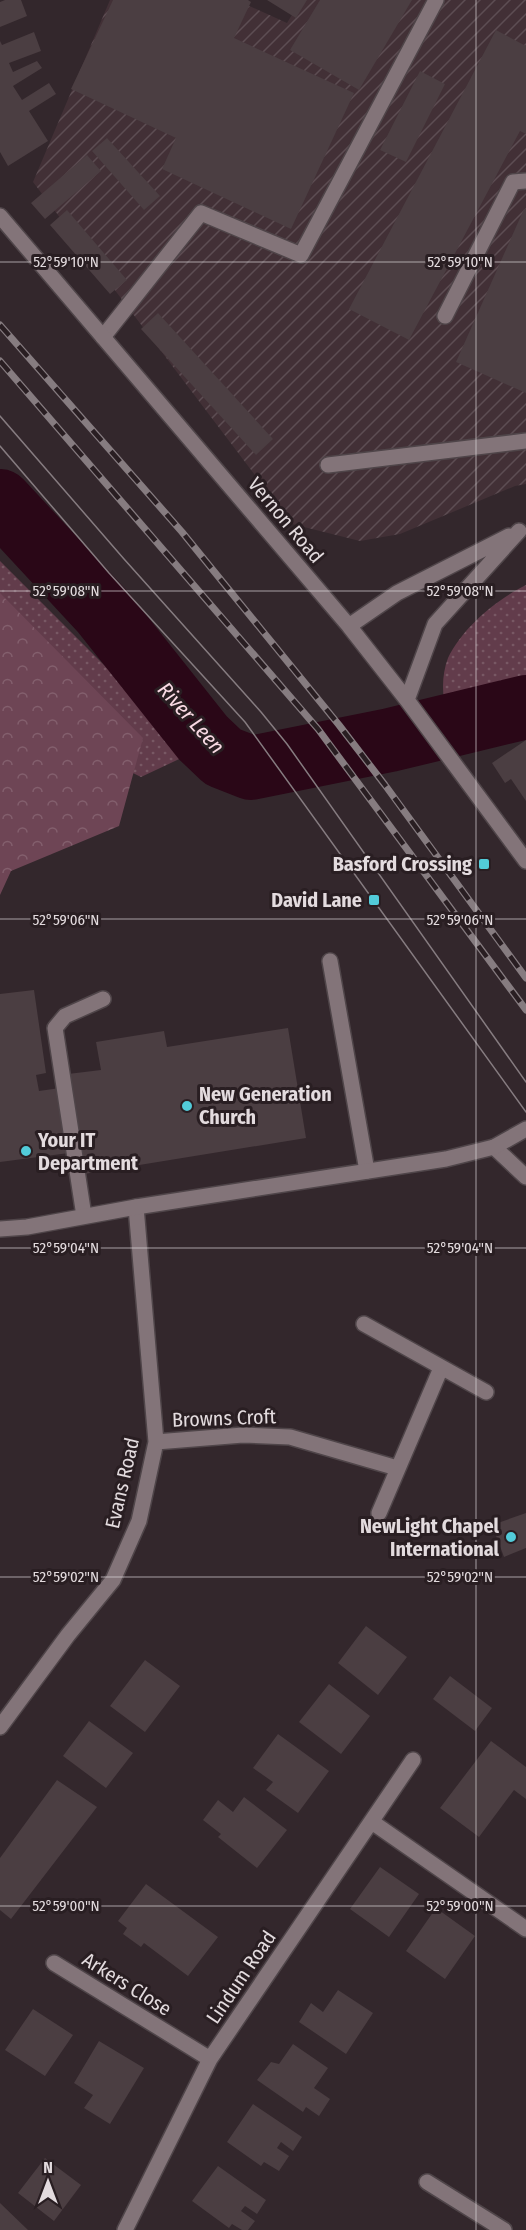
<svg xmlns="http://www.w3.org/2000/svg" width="526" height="2230" font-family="'Fira Sans Condensed',sans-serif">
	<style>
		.industrial { fill: url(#industrial-furrows) }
		.green { fill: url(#green-dots) }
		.forest { fill: url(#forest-crowns) }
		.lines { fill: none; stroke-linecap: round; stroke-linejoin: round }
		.river { stroke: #2a0717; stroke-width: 64 }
		.building { fill: #4b3e42 }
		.lane-casing { stroke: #4f4549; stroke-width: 18 }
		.street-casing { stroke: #4f4549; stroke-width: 18 }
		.secondary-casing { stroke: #4f4549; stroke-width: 18 }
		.lane { stroke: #837479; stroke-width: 15 }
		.street { stroke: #837479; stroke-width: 15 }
		.secondary { stroke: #837479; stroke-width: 15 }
		.tram { stroke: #867c80; stroke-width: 1.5 }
		.rail-casing { stroke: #867c80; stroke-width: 7 }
		.rail { stroke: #291e22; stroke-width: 4.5; stroke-dasharray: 14; stroke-linecap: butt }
		.ticks { fill: none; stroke: #e3dbde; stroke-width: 1.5; stroke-opacity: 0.45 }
		.poi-dot { fill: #52cbd9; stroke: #291e22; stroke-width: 2 }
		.labels { text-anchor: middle; stroke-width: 6; stroke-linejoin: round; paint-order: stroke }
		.street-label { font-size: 20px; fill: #e3dbde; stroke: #291e22 }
		.poi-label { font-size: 20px; font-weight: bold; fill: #e3dbde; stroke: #291e22; text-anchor: end }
		.water-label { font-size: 21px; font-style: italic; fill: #f9dae4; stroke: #291e22 }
		.ticks-label { font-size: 15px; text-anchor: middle; fill: #e3dbde; stroke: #291e22; stroke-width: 6; stroke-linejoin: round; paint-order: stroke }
	</style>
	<defs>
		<pattern id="industrial-furrows" width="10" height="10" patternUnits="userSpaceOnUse" patternTransform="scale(1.5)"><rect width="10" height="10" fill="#423036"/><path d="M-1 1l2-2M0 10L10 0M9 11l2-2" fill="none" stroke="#5d4d53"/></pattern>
		<pattern id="green-dots" width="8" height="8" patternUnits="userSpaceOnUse" patternTransform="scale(1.5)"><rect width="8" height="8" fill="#623c4b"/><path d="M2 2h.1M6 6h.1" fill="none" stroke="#785864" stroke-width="1.8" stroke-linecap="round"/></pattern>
		<pattern id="forest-crowns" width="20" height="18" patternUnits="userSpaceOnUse" patternTransform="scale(1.5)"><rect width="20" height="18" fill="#6e4555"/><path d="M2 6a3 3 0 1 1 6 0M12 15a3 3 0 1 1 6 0" fill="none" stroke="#835f6d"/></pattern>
	</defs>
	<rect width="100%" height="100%" fill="#33272c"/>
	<path class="industrial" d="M110 0H236L287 23 301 0H526V484L515 486 400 534 360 541 292 524 33 182Z"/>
	<path class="green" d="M0 561 192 753 141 777 0 707Z
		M526 585V682L444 700C442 686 443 671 448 658 462 628 497 599 526 585Z"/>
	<path class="forest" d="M0 593 143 738 119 826 11 871 0 895Z"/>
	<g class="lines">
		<path class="river" d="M0 501 103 612 203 738 223 757 251 768 390 740 526 707"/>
	</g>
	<path class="building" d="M5 0H21L27 16 0 27V2Z
		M113 0H248L251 2 234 38 354 93 291 229 162 169 176 138 71 89Z
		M267 0H307L296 18Z
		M320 0H412L359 90 290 50Z
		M496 30 526 46V134L520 131 409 340 349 309Z
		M34 32 41 51 9 63 13 72 37 61 42 68 13 86 22 100 49 83 56 94 29 111 48 141 8 166 0 152V41L2 45Z
		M420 71 445 84 406 162 380 150Z
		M107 138 160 196 144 210 92 151Z
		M87 155 101 171 45 219 31 203Z
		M524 209H526V393L456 362Z
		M67 210 127 280 110 294 50 225Z
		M158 313 273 439 256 455 141 329Z
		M526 740V801L511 779 505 783 492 763Z
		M34 990 46 1073 36 1075 39 1091 60 1088 69 1153 0 1162V994Z
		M288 1028 306 1138 84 1174 68 1074 101 1070 96 1042 164 1031 167 1047Z
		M526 1513V1548L504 1557 492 1525Z
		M366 1626 407 1657 378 1695 338 1663Z
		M145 1660 180 1686 145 1732 110 1706Z
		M450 1676 492 1708 475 1731 433 1699Z
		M329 1684 370 1716 341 1754 299 1722Z
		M89 1721 133 1753 106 1788 63 1756Z
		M278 1734 329 1771 298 1813 266 1790 273 1782 253 1768Z
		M491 1741 526 1767V1799L514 1790 479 1837 440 1808Z
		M57 1780 97 1807 11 1919 0 1910V1858Z
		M244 1797 287 1830 257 1868 218 1837 221 1834 203 1820 218 1800 233 1812Z
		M380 1867 419 1894 389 1937 350 1909Z
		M146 1884 218 1937 188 1976 144 1943 141 1947 123 1934 127 1928 118 1921Z
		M436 1908 475 1936 445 1979 406 1951Z
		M338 1990 373 2013 346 2054 299 2022 311 2003 323 2012Z
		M33 2009 73 2035 45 2076 5 2050Z
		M99 2041 144 2068 110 2124 84 2108 93 2095 74 2083Z
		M293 2044 328 2068 314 2088 330 2099 319 2116 306 2107 303 2112 257 2080 271 2062 279 2064Z
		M253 2104 302 2137 293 2151 281 2142 277 2148 289 2156 279 2171 264 2162 261 2166 227 2142Z
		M45 2158 81 2185 54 2221 18 2193Z
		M218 2166 266 2200 257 2214 245 2206 241 2211 255 2221 248 2230H242L232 2224 229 2228 192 2201Z
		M0 2203 28 2230H0Z"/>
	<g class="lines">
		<defs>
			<path id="lane" d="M445 316 513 182 526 181
				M103 337 201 213 301 255 436 0
				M328 465 526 441
				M330 961 367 1171
				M84 1216 55 1028 65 1016 103 999"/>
			<path id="street" d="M494 1147 526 1177
				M364 1324 486 1392
				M156 1442 243 1435 290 1437 397 1468
				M379 1513 441 1368
				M0 1727 68 1635 113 1580 139 1521 156 1442 136 1207
				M372 1822 526 1929
				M54 1963 210 2059
				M427 2182 504 2230
				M125 2230 210 2059 413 1760"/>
			<path id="secondary" d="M0 216 349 626 407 700 526 861
				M349 626 397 593 509 536
				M407 700 435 624 519 531
				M0 1229 27 1227 136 1207 446 1159 494 1147 526 1129"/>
		</defs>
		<use href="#lane" class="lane-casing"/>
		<use href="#street" class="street-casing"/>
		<use href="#secondary" class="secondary-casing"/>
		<use href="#lane" class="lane"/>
		<use href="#street" class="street"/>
		<use href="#secondary" class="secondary"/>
		<path class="tram" d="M0 416 124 559 261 712 287 744 526 1082
			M0 446 109 573 245 722 526 1112"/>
		<defs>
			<path id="rail" d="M0 325 182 532 339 725 385 785 526 978
				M0 361 318 729 526 1010"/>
		</defs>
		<use href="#rail" class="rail-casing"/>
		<use href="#rail" class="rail"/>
	</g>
	<path class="ticks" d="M476 0V2230M0 262H526M0 591H526M0 919H526M0 1248H526M0 1577H526M0 1906H526"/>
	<g class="poi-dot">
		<rect x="478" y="858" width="12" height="12" rx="3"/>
		<rect x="368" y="894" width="12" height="12" rx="3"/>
		<circle cx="187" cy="1106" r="6"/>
		<circle cx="26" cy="1151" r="6"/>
		<circle cx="511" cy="1537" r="6"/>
	</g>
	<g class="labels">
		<g class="street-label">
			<text transform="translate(286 520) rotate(50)" y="7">Vernon Road</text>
			<text transform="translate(224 1418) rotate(-2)" y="7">Browns Croft</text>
			<text transform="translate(122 1483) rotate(-77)" y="7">Evans Road</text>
			<text transform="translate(241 1977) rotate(-56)" y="7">Lindum Road</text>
			<text transform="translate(127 1984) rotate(32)" y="7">Arkers Close</text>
		</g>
		<g class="poi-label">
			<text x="472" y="871">Basford Crossing</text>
			<text x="362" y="907">David Lane</text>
			<text x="199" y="1101" text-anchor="start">New Generation<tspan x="199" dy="23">Church</tspan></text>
			<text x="38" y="1147" text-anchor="start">Your IT<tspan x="38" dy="23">Department</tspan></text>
			<text x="499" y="1533">NewLight Chapel<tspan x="499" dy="23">International</tspan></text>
		</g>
		<g class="water-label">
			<text transform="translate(191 718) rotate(48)" y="7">River Leen</text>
		</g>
	</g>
	<g class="ticks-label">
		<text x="66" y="267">52°59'10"N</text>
		<text x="460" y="267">52°59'10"N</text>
		<text x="66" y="596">52°59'08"N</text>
		<text x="460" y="596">52°59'08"N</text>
		<text x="66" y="925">52°59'06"N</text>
		<text x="460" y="925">52°59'06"N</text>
		<text x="66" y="1253">52°59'04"N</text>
		<text x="460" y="1253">52°59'04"N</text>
		<text x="66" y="1582">52°59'02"N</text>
		<text x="460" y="1582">52°59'02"N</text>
		<text x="66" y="1911">52°59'00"N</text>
		<text x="460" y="1911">52°59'00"N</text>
	</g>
	<g transform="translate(48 2182)" stroke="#291e22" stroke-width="4.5" paint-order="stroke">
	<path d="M0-4.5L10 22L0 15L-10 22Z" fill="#e3dbde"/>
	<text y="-9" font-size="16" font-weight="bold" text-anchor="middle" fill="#e3dbde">N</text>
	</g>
</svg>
